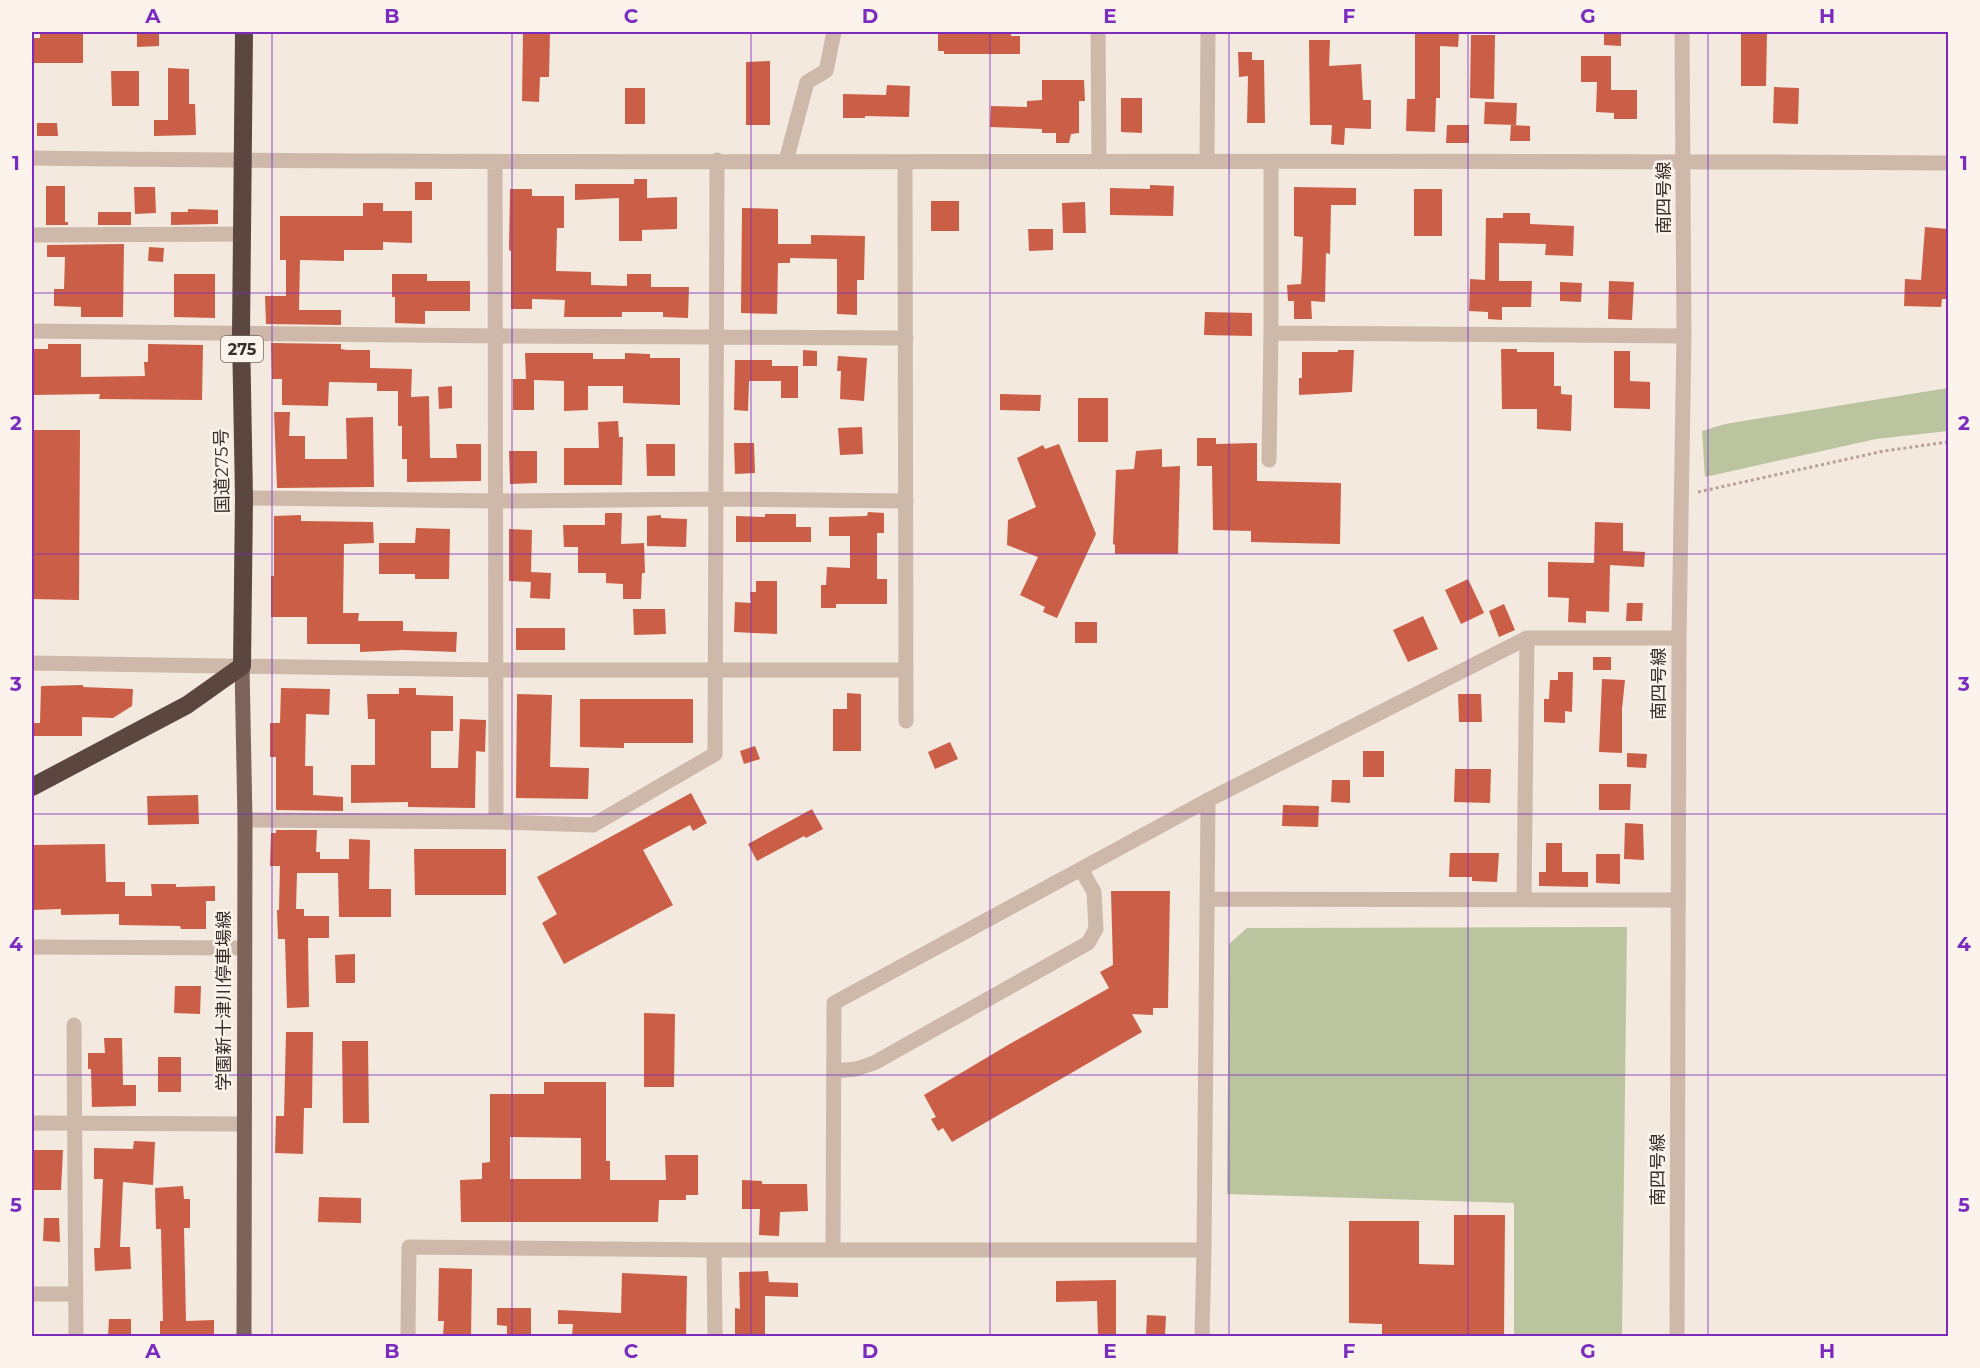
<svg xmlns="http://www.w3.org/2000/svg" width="1980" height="1368" font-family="Montserrat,'Noto Sans JP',sans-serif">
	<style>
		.green { fill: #bac49e }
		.building { fill: #cb5e46; fill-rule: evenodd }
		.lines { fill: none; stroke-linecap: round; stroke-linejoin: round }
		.path { stroke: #b9a294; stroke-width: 3; stroke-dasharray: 3 3; stroke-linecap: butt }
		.minor { stroke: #cdb8aa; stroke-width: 15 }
		.major { stroke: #7d645a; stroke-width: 15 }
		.highway { stroke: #5b4740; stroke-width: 18 }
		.grid { fill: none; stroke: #7b2cbf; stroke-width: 1.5; stroke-opacity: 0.55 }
		.labels { text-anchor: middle; stroke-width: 5; stroke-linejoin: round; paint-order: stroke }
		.shield { fill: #fbf3ec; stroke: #746964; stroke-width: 1.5 }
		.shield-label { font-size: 16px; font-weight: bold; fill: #3a2e2a }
		.street-label { font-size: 18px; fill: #3a2e2a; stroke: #fbf3ec }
		.neatline { fill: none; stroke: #7b2cbf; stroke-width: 2 }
		.grid-label { font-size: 20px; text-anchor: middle; font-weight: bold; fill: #7b2cbf }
	</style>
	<rect width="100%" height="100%" fill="#f4e9df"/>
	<path class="green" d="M1948 388V431L1876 439 1705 477 1702 431 1725 424Z
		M1627 927 1622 1336H1514V1203L1227 1194 1229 944 1247 928Z"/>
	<path class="building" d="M40 32H83V63H33V38H40Z
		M137 32H159V46L137 47Z
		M523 32H550L549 77H540L539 102 522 101Z
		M1415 32H1459L1458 47 1440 46V98H1436L1435 132 1406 131 1407 99H1415Z
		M1604 32H1621V46L1604 45Z
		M1741 32H1767L1766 86H1741Z
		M938 33H1011V36H1020V54H944V51H938Z
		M1471 35H1495L1494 99 1470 98Z
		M1309 40H1330L1329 66 1361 64 1363 100H1371V129L1345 128 1344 145 1331 144 1332 125H1310Z
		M1238 52H1252V60H1264L1265 123H1247L1248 76 1239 77Z
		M1581 56H1611V90H1637V119H1614V113L1596 112 1597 82H1581Z
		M770 61V125H746V62Z
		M168 68 189 69V104H195L196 135 154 136V120H168Z
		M111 71H139V106H112Z
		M1042 80H1084L1085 101H1079V133L1071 134 1069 143H1056V133H1042V129L990 127 991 106 1027 107V101L1042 100Z
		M887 85 910 86 909 117 865 116V118H843V94L886 95Z
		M1774 87 1799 88 1798 124 1773 123Z
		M625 88H645V124H625Z
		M1121 98H1142V133L1121 132Z
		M1485 102 1517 103 1516 125 1484 124Z
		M37 123H57L58 136H37Z
		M1447 125H1469V143H1446Z
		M1511 125 1530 126V141H1510Z
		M634 179H647V198L677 197V229L642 230V241H619V198L575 200V184H634Z
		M415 182H432V200H415Z
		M1150 185 1174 186 1173 216 1110 215V188L1150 189Z
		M46 186H65V222H68V225H46Z
		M134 187H155L156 213 135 214Z
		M1294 187 1356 188V205H1331L1330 254 1326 253 1325 302 1311 301 1312 319H1294V301H1288L1287 285 1301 284 1302 269 1303 237 1294 236Z
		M510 189H532V196H564V228H557L556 271 591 272V285L627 286V274H651V287H689L688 318 663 317V312H622V317H564L565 300 532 299V309H511V251L509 250Z
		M1414 189H1442V236H1414Z
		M931 201H959V231H931Z
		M1085 202 1086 233H1063L1062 203Z
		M363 203H383V211H412V243L383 242V250H344V261L300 260 299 310H341V325L266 324 265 296H286V260H280V216H363Z
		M742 208 778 209V244H811V235L865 236 864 280H857V315L837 314V259L790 258V263H778L777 314 741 313Z
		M188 209 218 210V224L171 225V212H188Z
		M98 212H131V225H98Z
		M1503 213H1530V224L1574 226 1573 256 1545 255 1546 244 1499 243V281H1532L1531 307H1502V320L1488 319V312L1469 311 1470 279 1485 280 1486 218H1503Z
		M1925 227 1948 229 1946 277H1948V299H1942L1941 307 1904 306 1905 279 1921 280Z
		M1028 229H1053V250L1029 251Z
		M124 244 123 317H81V307L54 306V289H64L65 257H47V245Z
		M149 247 164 248 163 262 148 261Z
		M174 274H215V318L174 317Z
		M392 274H427V281H470V311H425V324L395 323V297H392Z
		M1609 281 1634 282 1632 320 1608 319Z
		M1560 282 1582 283 1581 302 1560 301Z
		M1205 312 1252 313V336L1204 335Z
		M271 343 341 344V349L347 350H370V368L412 369 411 397 429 396 430 458H457L456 444H481V481L407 482V459H402V426H398V391H377V383L329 382 328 406 282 405V379H272Z
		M48 344H81V377L145 376 144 362H148V344L203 345 202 400 99 399 100 394 32 395V349H48Z
		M1501 349H1517V352H1554V386H1561V394L1572 395 1571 431 1537 429V409H1502Z
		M803 350 817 351V366H803Z
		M1338 350H1354L1352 392 1299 395V378H1302V352H1338Z
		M1614 351H1630V381L1650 382V409L1614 408Z
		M525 353H593V359H625V353L650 354V358H680V405L623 403V386H588V410L564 411V381L534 380V410H513V379H526Z
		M838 356 867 358 864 401 840 399 841 371H837Z
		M735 360H772V366H798V398H781V381H749L748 411 734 410Z
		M452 386V408L439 409 438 387Z
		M1000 394 1041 395 1040 411 1000 410Z
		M1078 398H1108V442H1078Z
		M274 412H290L289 436H305V459H347L346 418 373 417 374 487 277 488Z
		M618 421 619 437H623L622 485H564V448H599L598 422Z
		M862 427 863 454 840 455 838 428Z
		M32 430H80L79 600 32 599Z
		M1197 438H1216V444L1257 443V481L1341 483 1340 544 1251 542V531L1213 530 1212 466H1197Z
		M734 443H754L755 473 735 474Z
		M646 444H675V476H647Z
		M1059 444 1096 534 1057 618 1043 612 1045 607 1020 595 1038 557 1007 545 1008 520 1036 507 1017 458 1043 445 1045 449Z
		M1162 449V467L1180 466 1178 554H1115V545L1113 544 1116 470 1134 469 1136 451Z
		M509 451H537V483L510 484Z
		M868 512 884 513V533H877V579H887V604H836V608H821V585H826L827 567 850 568V536H829V517L867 516Z
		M605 513H622L621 544 644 543 645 573H642L641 599H623V584L606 583V573H578V547H564L563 525H605Z
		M765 514H796V527H811V542H736V516L765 517Z
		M301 515V521L373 522 374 543 344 544 343 613H359L358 621H403V631L457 632 456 652 403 650 360 652V644H307V617H271V576H274V516Z
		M661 515V518L687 519 686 547 647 546V516Z
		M1595 522 1623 523V551L1645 552 1644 567 1610 565 1609 612 1586 611V623L1568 622 1569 598 1548 597V562L1594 563Z
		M416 528 450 529 449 579H415V574H379V543H415Z
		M509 529 532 530 531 572 551 573 550 599 530 598 531 582 509 581Z
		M1468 579 1484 613 1461 624 1445 590Z
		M756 581H777V634L734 632 735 602 751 603 750 592H756Z
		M1627 603H1643L1642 621H1626Z
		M1504 604 1515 630 1499 637 1489 611Z
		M633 609H665L666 634 634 635Z
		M1423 616 1438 649 1408 662 1393 630Z
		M1075 622H1097V643H1075Z
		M516 628H565V650H516Z
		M1593 657H1611V670H1593Z
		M1558 672H1573L1572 712 1565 711V723L1544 722V699H1549L1550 680H1558Z
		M1602 679 1625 680 1622 709V753L1599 752Z
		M83 685V687L133 689 132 706 113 718 82 717V736H32V723H40L41 686Z
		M281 688 330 689 329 715 306 714 305 766H313V795L343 797V811L276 810V757H270V723H280Z
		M399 688H416V695L453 696V731H431V768H458L460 719 486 720 485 752 476 751 475 808 408 807V802L351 803V765H375V719H368L367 694H399Z
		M847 693 861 694V751H833V709H847Z
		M517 694 552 695 550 767 589 768 588 799 516 798Z
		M1458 694H1481L1482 722H1459Z
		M580 699H693V743H624V748L580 747Z
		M950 742 958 759 935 769 928 752Z
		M755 746 760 759 744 764 740 751Z
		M1363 751H1384V777H1363Z
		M1627 753 1647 754 1646 768 1627 767Z
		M1455 769H1491L1490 803 1454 802Z
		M1332 780H1350V803L1331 802Z
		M1599 784H1631L1630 810H1599Z
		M691 793 707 823 693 831 690 825 643 850 673 905 564 964 542 923 557 914 537 877Z
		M198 795 199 824 148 825 147 796Z
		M1283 805 1319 806 1318 827 1282 826Z
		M812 809 823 829 806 838 804 836 757 861 748 844Z
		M1625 823 1643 824 1644 860 1624 859Z
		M276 830H317L316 852H320V859H349V839L370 840 369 889H391V917H339L338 873H297L296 909H304V916H329V938H308L309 1007 287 1008 285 939H278L277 910H279L280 866H270L271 833H276Z
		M1546 843H1562V872H1588V887L1539 886V872H1546Z
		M105 844 106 882H125V896H152L151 884H176V887L215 886V901H206V929H181L180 926 119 925V914L61 915V909L32 910V845Z
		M414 849H506V895H415Z
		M1450 853H1499L1497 882 1472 881V877H1449Z
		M1596 854H1620V884L1596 883Z
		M1111 891H1170L1168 1008H1153V1015L1132 1014 1142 1032 952 1142 943 1128 938 1131 931 1119 936 1117 924 1095 1008 1045 1109 988 1100 972 1113 965Z
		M355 954V983H336L335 955Z
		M175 986H201L200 1014 174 1013Z
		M644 1013 675 1014 674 1087H644Z
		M286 1032H313L312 1108H304L303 1154 275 1153 276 1116H284Z
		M104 1038H122L123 1085H136V1106L92 1107 91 1069H88V1053H105Z
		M342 1041H368L369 1123H343Z
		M158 1057H181V1092H158Z
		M544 1082H606V1161H610V1180H666L665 1155H698V1195H686V1200H659L658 1222H461L460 1180 482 1179V1163L490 1162V1094H544ZM510 1137 581 1138V1179H510Z
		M134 1141 155 1142 153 1185 123 1182 120 1247H130L131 1269 95 1271 94 1248H100L103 1179H94V1148L133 1149Z
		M32 1150H63L61 1190H32Z
		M742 1180 762 1181V1184H807L808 1211 780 1212 779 1236 759 1235 760 1209H742Z
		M183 1186 184 1199H190V1228H184L186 1321 214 1320V1336H160V1321H163L161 1229H156L155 1188Z
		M319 1197 361 1198V1223L318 1222Z
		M1454 1215H1505L1504 1336H1382V1324L1349 1323V1221H1419V1264L1454 1265Z
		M44 1218H59L60 1242 43 1241Z
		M439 1268 472 1269 471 1336H443L444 1321H438Z
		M768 1271 769 1282 798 1283V1297L765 1296V1336H735V1308L740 1309 739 1272Z
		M622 1273 687 1276 686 1336H572L573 1324H558V1310L621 1313Z
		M1116 1280V1336H1098L1097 1301 1056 1302V1281Z
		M497 1308H531V1336H507V1326L497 1325Z
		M1147 1315 1166 1316 1165 1336H1146Z
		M109 1319H131V1336H108Z"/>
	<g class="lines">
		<path class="path" d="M1698 492 1884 451 1948 442"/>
		<path class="minor" d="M1098 32 1099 162
			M32 158C670 166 1309 158 1948 163
			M786 161 807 82 826 71 834 32
			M1207 161 1208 32
			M495 162 496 822
			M905 163 906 721
			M32 235 243 234
			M32 331 497 336 906 338
			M1271 333 1684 336
			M1269 460 1271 333V162
			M244 498 496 501 716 499 906 501
			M32 663 496 670H904
			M245 820 496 822 593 825 715 754 717 160
			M1208 899 1678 900
			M1524 899 1527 638
			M32 947 243 948
			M74 1025 76 1336
			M834 1071 856 1069 874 1063 1088 943 1096 929 1094 892 1081 869
			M32 1123 243 1124
			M714 1250 715 1336
			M833 1250 834 1003 1208 800 1527 638H1679
			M32 1294H76
			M408 1336 409 1247 714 1250H1204
			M1202 1336 1204 1250 1208 800
			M1677 1336 1679 638 1684 336 1682 32"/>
		<path class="major" d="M242 666 245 820 244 1336"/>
		<path class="highway" d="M32 787 187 705 242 666 244 498 241 334 244 32"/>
	</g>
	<path class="grid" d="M272 32V1336M512 32V1336M751 32V1336M990 32V1336M1229 32V1336M1468 32V1336M1708 32V1336M32 293H1948M32 554H1948M32 814H1948M32 1075H1948"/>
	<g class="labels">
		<rect class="shield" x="221" y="336" width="42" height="26" rx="4.5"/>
		<g class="shield-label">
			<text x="242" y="355">275</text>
		</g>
		<g class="street-label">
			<text transform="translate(1664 198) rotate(-90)" y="6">南四号線</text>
			<text transform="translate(222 471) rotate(-91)" y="6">国道275号</text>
			<text transform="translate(1659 684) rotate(-90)" y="6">南四号線</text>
			<text transform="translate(224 1001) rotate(-90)" y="6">学園新十津川停車場線</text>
			<text transform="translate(1658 1170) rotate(-90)" y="6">南四号線</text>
		</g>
	</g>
	<rect width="1980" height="1368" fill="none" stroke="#fbf3ec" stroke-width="66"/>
	<rect x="33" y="33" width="1914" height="1302" class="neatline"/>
	<g class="grid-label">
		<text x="153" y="23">A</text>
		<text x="392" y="23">B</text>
		<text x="631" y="23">C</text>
		<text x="870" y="23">D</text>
		<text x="1110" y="23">E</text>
		<text x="1349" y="23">F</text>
		<text x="1588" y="23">G</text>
		<text x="1827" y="23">H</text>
		<text x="16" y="170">1</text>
		<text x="1964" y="170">1</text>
		<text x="16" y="430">2</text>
		<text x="1964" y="430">2</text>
		<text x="16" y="691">3</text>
		<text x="1964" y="691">3</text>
		<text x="16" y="951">4</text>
		<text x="1964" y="951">4</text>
		<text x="16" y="1212">5</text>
		<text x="1964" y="1212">5</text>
		<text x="153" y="1358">A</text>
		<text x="392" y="1358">B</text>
		<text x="631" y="1358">C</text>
		<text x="870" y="1358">D</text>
		<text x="1110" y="1358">E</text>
		<text x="1349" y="1358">F</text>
		<text x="1588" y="1358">G</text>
		<text x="1827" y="1358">H</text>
	</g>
</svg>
